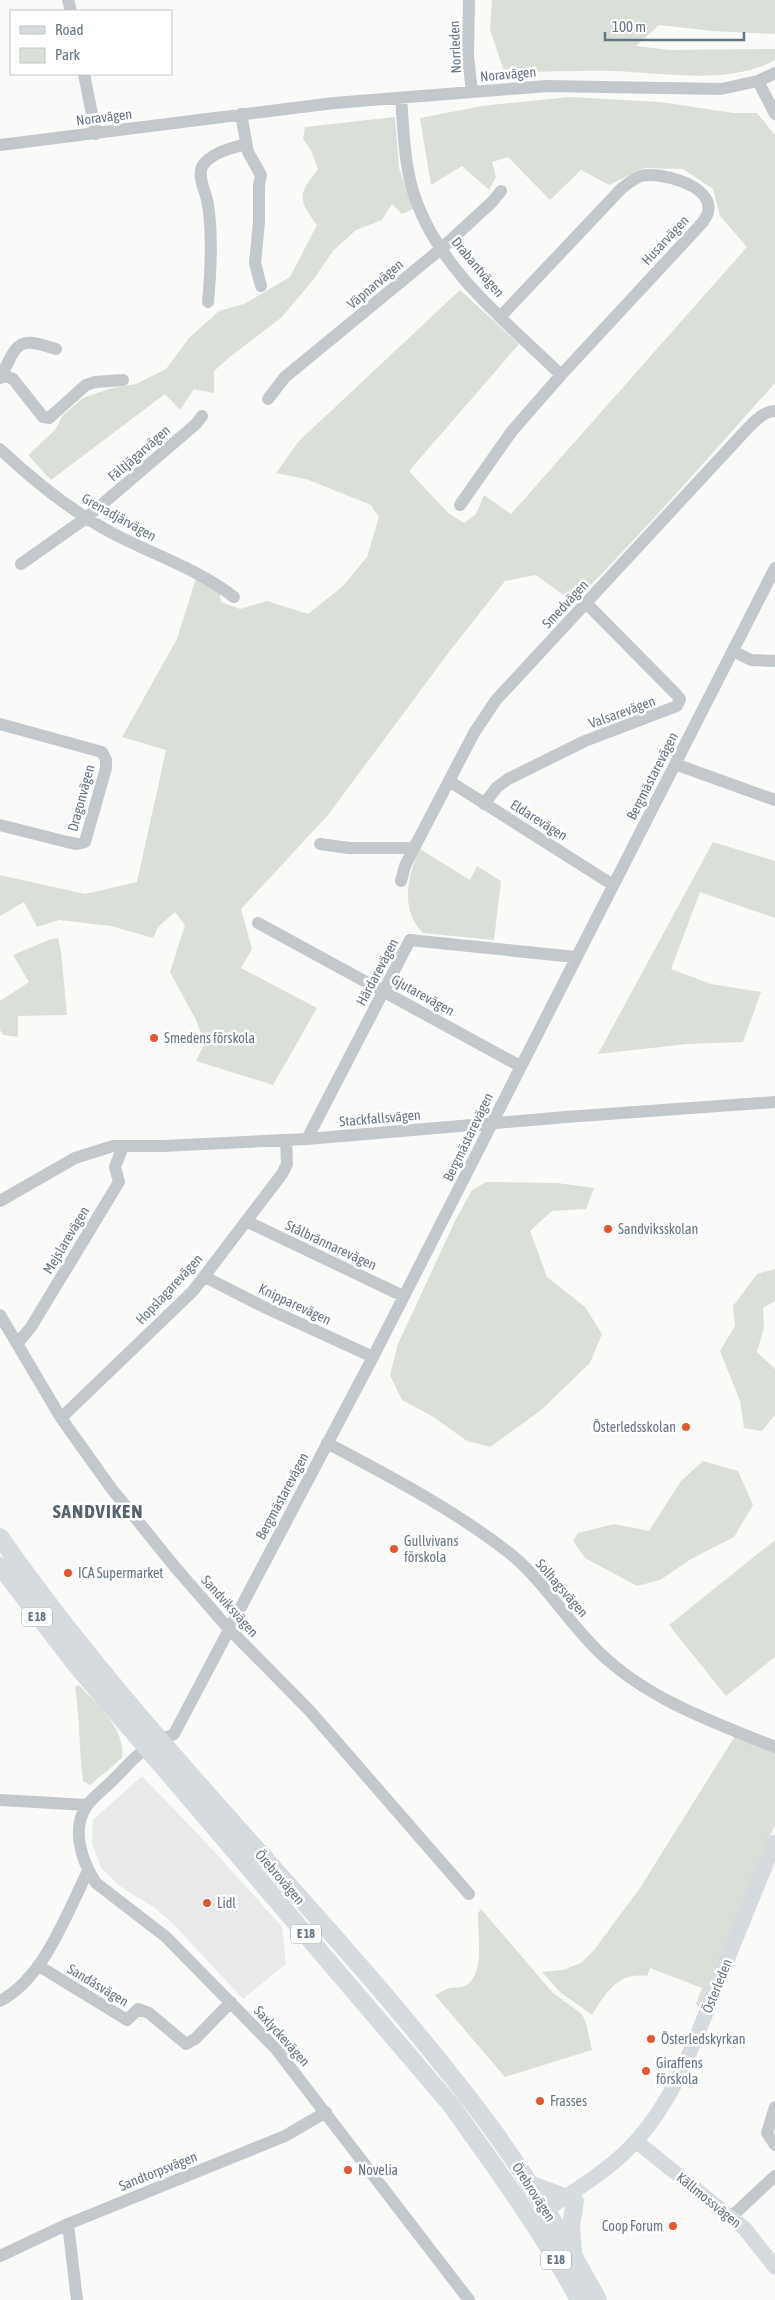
<svg xmlns="http://www.w3.org/2000/svg" width="775" height="2300" font-family="'Asap Condensed',sans-serif">
	<style>
		.built { fill: #e8e9e9 }
		.green { fill: #dadfd7 }
		.lines { fill: none; stroke-linecap: round; stroke-linejoin: round }
		.minor { stroke: #c3c8cc; stroke-width: 12 }
		.major { stroke: #d6dbdf; stroke-width: 15 }
		.highway { stroke: #d6dbdf; stroke-width: 18 }
		.poi-dot { fill: #e4572e; stroke: #fff; stroke-width: 2 }
		.labels { text-anchor: middle; stroke-width: 5; stroke-linejoin: round; paint-order: stroke }
		.shield { fill: #fff; stroke: #939fa8; stroke-width: 1 }
		.shield-label { font-size: 12px; font-weight: bold; fill: #657683 }
		.street-label { font-size: 14px; fill: #657683; stroke: #fff }
		.poi-label { font-size: 14px; fill: #657683; stroke: #fff; text-anchor: start }
		.district-label { font-size: 19px; font-weight: bold; letter-spacing: 1px; fill: #57646e; stroke: #fff }
	</style>
	<rect width="100%" height="100%" fill="#fafaf8"/>
	<path class="built" d="M142 1776 214 1851 282 1927 286 1964 243 1999 176 1927 155 1908 121 1887 101 1868 92 1843 93 1820Z"/>
	<path class="green" d="M492 0H775V34L713 31 659 25 636 46 670 50 775 49V60C728 86 662 72 610 71 575 70 539 73 504 71L490 29Z
		M569 97 660 102 734 113H757L775 135V383L658 514 574 603 536 575 505 581 449 652 328 815 241 909 252 949 241 968 317 1008 273 1085 196 1061 205 1043 196 1020 170 972 185 925 175 912 158 927 153 938 111 926 59 920 37 927 24 902 0 916V875L85 894 137 882 166 750 122 737 177 639 196 578 219 588 221 602 240 609 267 601 308 614 343 586 367 557 379 517 371 505 306 479 276 473 299 441 460 290 519 344 409 471 448 513 464 523 476 514 484 495 511 514 747 247 720 216 713 189 683 169 644 168 609 185 581 170 550 200 508 157 492 162 496 177 489 190 462 166 431 185 420 118 482 106Z
		M395 117 399 168 413 209 402 214 392 204 382 220 356 230 333 251 313 280 282 317 231 356 214 371V393L194 389 180 410 165 394 51 480 28 455 55 430 63 415 83 398 112 388 136 384 166 369 189 338 219 311 244 304 290 277 317 225C297 198 298 195 318 169L311 150 303 139 305 127Z
		M713 842 775 861V918L700 892 671 969 711 984 761 992 743 1042 687 1044 598 1054Z
		M420 849 470 880 477 866 501 881 494 940 423 933C400 910 407 876 420 849Z
		M58 938 61 951 67 1015 18 1016V1037L3 1035 0 1030V1001L29 982 13 955 51 939Z
		M486 1182 557 1183 594 1188 586 1209 552 1211 530 1231 547 1277 585 1307 602 1334 590 1363 540 1411 490 1447 467 1441 432 1416 402 1400 390 1375 398 1344 455 1221 472 1190Z
		M775 1269V1301L763 1308 764 1327 757 1352 775 1369V1415L762 1431 744 1428 740 1401 720 1351 735 1326 733 1306 757 1274Z
		M703 1461 738 1471 753 1505 734 1537 691 1559 660 1580 637 1586 585 1558 573 1541 578 1533 614 1524 649 1531 681 1481Z
		M775 1540V1657L726 1696 669 1625Z
		M79 1685C97 1705 126 1728 122 1758L90 1785 83 1781C79 1750 80 1718 75 1687Z
		M735 1736 775 1752V1824L701 2008 696 2004 702 1988 650 1968 647 1976C617 1972 606 1993 592 2015L560 1992 542 1972 563 1970 581 1963 594 1950 640 1888Z
		M481 1909 553 1993 582 2014 586 2023 592 2050 505 2077 435 1995C440 1993 445 1989 449 1988 454 1987 460 1988 465 1986 486 1975 477 1932 478 1913Z"/>
	<g class="lines">
		<path class="minor" d="M68 0 71 11
			M469 0 468 56 472 92
			M84 74 96 134
			M758 81 775 114
			M401 98C404 133 404 170 417 203 443 273 509 324 561 375
			M241 114 248 152 261 175 259 185V222L255 263 261 286
			M0 145 334 103 547 86 721 89 758 81 775 73
			M208 302C211 270 213 237 208 205 207 194 197 178 202 167 209 153 232 148 246 144
			M0 375C7 368 9 358 15 350 25 336 43 346 56 349
			M0 378 6 376 13 379 43 417 49 418 86 385 95 382 123 380
			M268 399 285 377 442 248 492 202 501 191
			M0 449C34 481 71 511 112 533 152 554 198 569 234 597
			M460 505 512 431 561 375 703 222C704 219 708 215 708 212 714 185 659 171 641 176 633 179 627 184 621 189L501 316
			M21 564 86 518 196 424 202 416
			M733 651 751 660 775 661
			M0 724 102 752 106 760V768L85 842 77 844 67 842 0 825
			M675 764 775 800
			M449 781 613 885
			M484 804 497 787 508 779 585 741 677 706 680 699 675 693 586 603
			M320 844 349 848H414
			M401 881 405 866 414 848 474 733 496 700 748 428C755 421 764 411 775 411
			M258 923 520 1066
			M307 1139 410 940 575 957
			M0 1201 75 1158 113 1146H163L307 1139 566 1117 775 1102
			M246 1221 403 1296
			M205 1277 264 1307 373 1357
			M0 1315 61 1418 111 1488 175 1567 228 1628 309 1710 469 1894
			M17 1344 31 1327 119 1182 115 1167 123 1146
			M61 1418 193 1291 282 1174 287 1164 286 1140
			M327 1443C389 1476 453 1509 508 1552 544 1580 567 1622 600 1653 649 1700 713 1722 775 1747
			M158 1737H168L174 1734 373 1357 775 568
			M147 1749C133 1756 127 1767 116 1777 107 1787 93 1796 86 1807 71 1830 82 1862 96 1883L166 1937 276 2049 469 2300
			M0 1800 87 1805
			M39 1966 127 2020 138 2009 149 2013 186 2044 195 2039 231 2002
			M0 2001C44 1978 66 1915 88 1871
			M775 2107 767 2133 775 2145
			M731 2217 775 2176
			M68 2224 77 2300
			M0 2256 68 2224 285 2136 326 2112"/>
		<path class="major" d="M636 2141 745 2229 775 2267
			M546 2210C579 2187 609 2171 636 2141 675 2098 694 2043 715 1990 735 1941 755 1891 775 1842"/>
		<path class="highway" d="M0 1537C146 1747 337 1921 490 2126 530 2181 566 2240 598 2300
			M0 1566 76 1665 451 2105C496 2168 542 2231 579 2300
			M529 2184 564 2197
			M573 2251 571 2226 575 2201"/>
	</g>
	<g class="poi-dot">
		<circle cx="154" cy="1038" r="5"/>
		<circle cx="608" cy="1229" r="5"/>
		<circle cx="686" cy="1427" r="5"/>
		<circle cx="394" cy="1549" r="5"/>
		<circle cx="68" cy="1573" r="5"/>
		<circle cx="207" cy="1903" r="5"/>
		<circle cx="651" cy="2039" r="5"/>
		<circle cx="646" cy="2071" r="5"/>
		<circle cx="540" cy="2101" r="5"/>
		<circle cx="348" cy="2170" r="5"/>
		<circle cx="673" cy="2226" r="5"/>
	</g>
	<g class="labels">
		<g class="shield">
			<rect x="22" y="1607.5" width="30" height="19" rx="4"/>
			<rect x="291" y="1924.5" width="30" height="19" rx="4"/>
			<rect x="541" y="2250.5" width="30" height="19" rx="4"/>
		</g>
		<g class="shield-label">
			<text x="37" y="1621">E 18</text>
			<text x="306" y="1938">E 18</text>
			<text x="556" y="2264">E 18</text>
		</g>
		<g class="street-label">
			<text transform="translate(455 47) rotate(-92)" y="5">Norrleden</text>
			<text transform="translate(508 74) rotate(-5)" y="5">Noravägen</text>
			<text transform="translate(104 117) rotate(-7)" y="5">Noravägen</text>
			<text transform="translate(665 240) rotate(-47)" y="5">Husarvägen</text>
			<text transform="translate(478 267) rotate(50)" y="5">Drabantvägen</text>
			<text transform="translate(375 284) rotate(-40)" y="5">Väpnarvägen</text>
			<text transform="translate(139 453) rotate(-41)" y="5">Fältjägarvägen</text>
			<text transform="translate(119 517) rotate(29)" y="5">Grenadjärvägen</text>
			<text transform="translate(565 604) rotate(-47)" y="5">Smedvägen</text>
			<text transform="translate(622 712) rotate(-20)" y="5">Valsarevägen</text>
			<text transform="translate(652 776) rotate(-63)" y="5">Bergmästarevägen</text>
			<text transform="translate(81 798) rotate(-75)" y="5">Dragonvägen</text>
			<text transform="translate(539 820) rotate(32)" y="5">Eldarevägen</text>
			<text transform="translate(377 972) rotate(-62)" y="5">Härdarevägen</text>
			<text transform="translate(423 995) rotate(29)" y="5">Gjutarevägen</text>
			<text transform="translate(380 1118) rotate(-5)" y="5">Stackfallsvägen</text>
			<text transform="translate(468 1137) rotate(-64)" y="5">Bergmästarevägen</text>
			<text transform="translate(66 1240) rotate(-59)" y="5">Mejslarevägen</text>
			<text transform="translate(331 1245) rotate(25)" y="5">Stålbrännarevägen</text>
			<text transform="translate(169 1289) rotate(-47)" y="5">Hopslagarevägen</text>
			<text transform="translate(295 1304) rotate(25)" y="5">Knipparevägen</text>
			<text transform="translate(282 1496) rotate(-62)" y="5">Bergmästarevägen</text>
			<text transform="translate(562 1588) rotate(49)" y="5">Solhagsvägen</text>
			<text transform="translate(230 1606) rotate(48)" y="5">Sandviksvägen</text>
			<text transform="translate(280 1877) rotate(49)" y="5">Örebrovägen</text>
			<text transform="translate(98 1985) rotate(31)" y="5">Sandåsvägen</text>
			<text transform="translate(717 1986) rotate(-68)" y="5">Österleden</text>
			<text transform="translate(282 2036) rotate(48)" y="5">Saxlyckevägen</text>
			<text transform="translate(158 2171) rotate(-22)" y="5">Sandtorpsvägen</text>
			<text transform="translate(534 2192) rotate(57)" y="5">Örebrovägen</text>
			<text transform="translate(709 2200) rotate(39)" y="5">Källmossvägen</text>
		</g>
		<g class="poi-label">
			<text x="164" y="1043">Smedens förskola</text>
			<text x="618" y="1234">Sandviksskolan</text>
			<text x="676" y="1432" text-anchor="end">Österledsskolan</text>
			<text x="404" y="1546">Gullvivans<tspan x="404" dy="16">förskola</tspan></text>
			<text x="78" y="1578">ICA Supermarket</text>
			<text x="217" y="1908">Lidl</text>
			<text x="661" y="2044">Österledskyrkan</text>
			<text x="656" y="2068">Giraffens<tspan x="656" dy="16">förskola</tspan></text>
			<text x="550" y="2106">Frasses</text>
			<text x="358" y="2175">Novelia</text>
			<text x="663" y="2231" text-anchor="end">Coop Forum</text>
		</g>
		<g class="district-label">
			<text x="98" y="1518">SANDVIKEN</text>
		</g>
	</g>
	<rect x="10" y="10" width="162" height="65" fill="#ffffff" stroke="#c1c8cd"/>
	<rect x="20" y="26" width="25" height="8" fill="#d6dbdf" stroke="#c1c8cd"/>
	<text x="55" y="35" font-size="15" fill="#657683">Road</text>
	<rect x="20" y="48" width="25" height="15" fill="#dadfd7" stroke="#c1c8cd"/>
	<text x="55" y="60" font-size="15" fill="#657683">Park</text>
	<path d="M605 32v8h139v-8" fill="none" stroke="#657683" stroke-width="2.5"/>
	<text x="612" y="32" font-size="15" fill="#657683" stroke="#ffffff" stroke-width="4" paint-order="stroke">100 m</text>
</svg>
